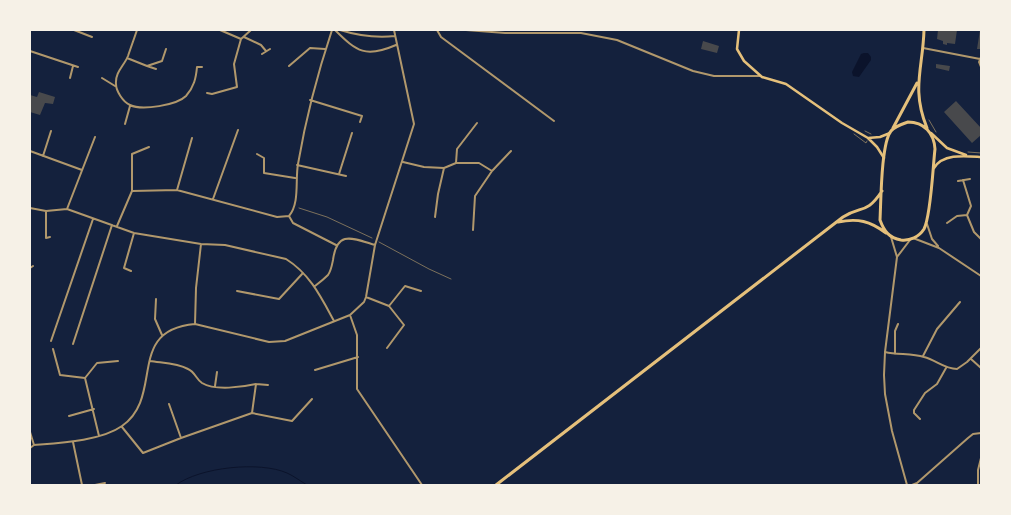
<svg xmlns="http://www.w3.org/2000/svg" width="1011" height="515" font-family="Mulish,sans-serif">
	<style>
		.water { fill: #0b132b }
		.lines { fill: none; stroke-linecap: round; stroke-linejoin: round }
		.stream { stroke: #0b132b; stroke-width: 1 }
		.building { fill: #48494c }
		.path { stroke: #e5c07b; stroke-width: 0.5 }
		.minor { stroke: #b1986c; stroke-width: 2 }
		.tertiary { stroke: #b1986c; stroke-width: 2 }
		.secondary { stroke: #e5c07b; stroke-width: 2.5 }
		.primary { stroke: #e5c07b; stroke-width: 2.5 }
		.trunk { stroke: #e5c07b; stroke-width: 3 }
	</style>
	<rect width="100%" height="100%" fill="#14213d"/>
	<path class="water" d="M864 53H868L871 57V60L859 77 853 76 852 72 861 54Z"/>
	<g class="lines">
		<path class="stream" d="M176 485C200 467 260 461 287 473 294 476 300 481 307 485"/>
	</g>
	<path class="building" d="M938 30H957L955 44 947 43V45L943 44V41L937 39Z
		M980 30H981V49H977Z
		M703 41 719 46 717 53 701 49Z
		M936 64 950 66 949 71 936 68Z
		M39 92 55 97 53 104 45 103 40 115 30 112V95L37 97Z
		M956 101 981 128V135L972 143 944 112Z"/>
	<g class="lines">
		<path class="path" d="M929 120 936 132
			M865 131 871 134
			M854 134 866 143 867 141
			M968 152 981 153
			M299 208 327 217 372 238
			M379 242 429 269 451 279"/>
		<path class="minor" d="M74 30 92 37
			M137 30C134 39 131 47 128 56 124 66 115 72 116 84 116 91 123 102 130 105 142 111 177 105 186 96 194 87 196 78 197 67H202
			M220 30 241 39
			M335 30C357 52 366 58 396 45
			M340 30C359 36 375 38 395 36
			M437 30 441 37 554 121
			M244 37 261 45 266 51
			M923 48 980 59
			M30 51 78 67
			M262 54 270 49
			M981 57 979 62 981 67
			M127 58 147 66 162 61 166 49
			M147 66 156 69
			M289 66 310 48 325 49
			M70 78 73 66
			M102 78 115 86
			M207 93 212 94 237 87 234 64 241 39 251 30
			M310 100 362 116 360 122
			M125 124 130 106
			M30 151 82 170
			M257 154 264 158V173L295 178
			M43 156 51 131
			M403 162 424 167 444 168 456 163H479L492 171 475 196 473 230
			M456 163 457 149 477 123
			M297 165 346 176
			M492 171 511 151
			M339 174 352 133
			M963 180 971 206 967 215 974 232 981 239
			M958 181 970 179
			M177 190 192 138
			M132 191V154L149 147
			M213 199 238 130
			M30 208 46 211 67 209 134 233 201 244 225 245 286 259C310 274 321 297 334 321
			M67 209 95 137
			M46 211V238L50 237
			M289 216C300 203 295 180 298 164 306 117 317 75 332 30
			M435 217 438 194 444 168
			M947 223 957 216 967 215
			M117 226 132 191 177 190 277 217 289 216 293 223 336 245
			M30 268 33 266
			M131 271 124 268 134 233
			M315 286C319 283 324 279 328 275 331 271 332 265 333 260 337 230 352 238 375 245
			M237 291 279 299 303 273
			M366 297 389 306 404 325 387 348
			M156 299 155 319 162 335
			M389 306 405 286 421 291
			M350 315 357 335V389L422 485
			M195 324 196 288 201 244
			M51 341 93 219
			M73 344 112 225
			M53 349 60 375 85 378 99 436
			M885 352C898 355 912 353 924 357 936 360 944 369 957 369L967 362 981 348
			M895 354V331L898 324
			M923 356 937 329 960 302
			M971 359 981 368
			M150 361C162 363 177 363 188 369 195 372 196 379 202 383 215 391 243 387 256 384L252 413
			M315 370 358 357
			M85 378 97 363 118 361
			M256 384 268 385
			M215 386 217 372
			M169 404 181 438
			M69 416 94 409
			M920 419 914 413V410L925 393 937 384 946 368
			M122 427 143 453 181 438 252 413 292 421 312 399
			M30 432 34 445
			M73 442 82 485
			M30 448 34 445C59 443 101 441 122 426 165 396 125 330 195 324L269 342 285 341 350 315 364 302 366 297 375 245 414 124 394 30
			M95 485 105 483
			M912 485 917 483 968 438 973 434 981 433
			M978 485V470L981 458"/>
		<path class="tertiary" d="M466 30 505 33H581L617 40 693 71 714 76H760
			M927 224 932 239 938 246
			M891 237 897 257
			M913 238 939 248 981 276
			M907 485 892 431 885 394 884 375 885 352 897 257 910 240"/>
		<path class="secondary" d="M739 30 737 49 744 61 762 77 786 84 842 123 868 138 877 147 884 158
			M868 138 880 137 890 133"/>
		<path class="primary" d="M931 133 947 148 966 155
			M934 168C943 153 966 156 981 157"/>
		<path class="trunk" d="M924 30C923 68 911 89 927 128
			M908 122C924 122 934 133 935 149 933 165 931 216 924 229 919 237 910 241 901 240 889 238 884 231 880 220 881 202 881 143 891 131 895 126 902 124 908 122Z
			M893 128 917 83
			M838 222C858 218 870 221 886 233
			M496 485 843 217C862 205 866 215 882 191"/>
	</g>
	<rect width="1011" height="515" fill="none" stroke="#f6f1e7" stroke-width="62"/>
</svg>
